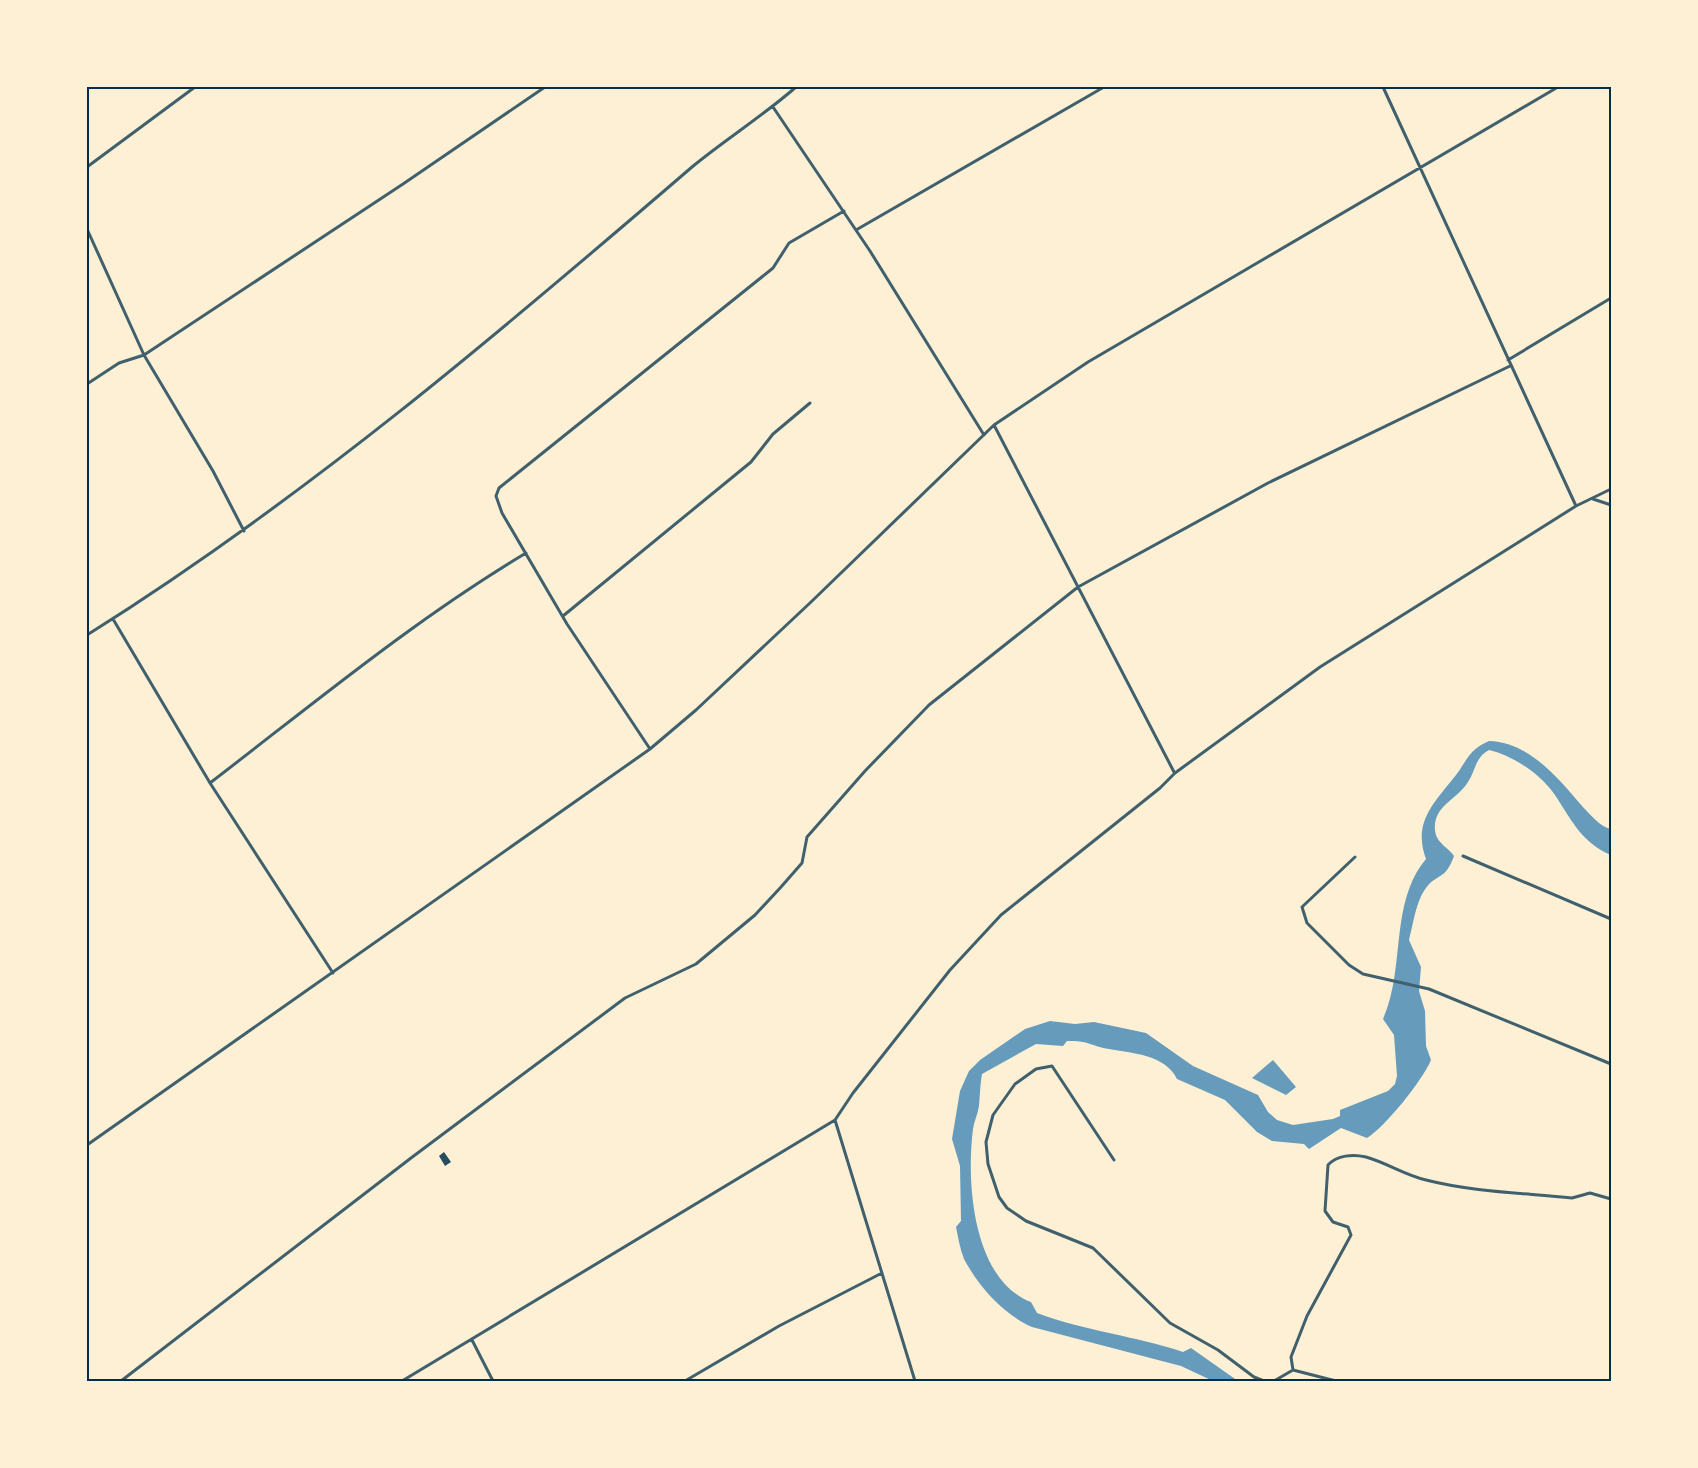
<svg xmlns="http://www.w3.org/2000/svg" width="1698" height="1468" font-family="'Fira Sans',sans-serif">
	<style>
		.water { fill: #669bbc }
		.building { fill: #264d5e }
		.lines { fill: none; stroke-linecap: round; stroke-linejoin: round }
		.minor { stroke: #3f606c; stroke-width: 3 }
		.neatline { fill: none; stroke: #003049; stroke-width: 2 }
	</style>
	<rect width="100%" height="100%" fill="#fdf0d5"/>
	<path class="water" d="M1489 741C1529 742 1558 778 1582 806 1590 814 1600 827 1611 829V855C1583 843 1573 823 1557 798 1543 776 1515 756 1489 750 1474 758 1476 772 1466 785 1455 800 1433 807 1435 830 1436 843 1448 847 1454 856 1445 881 1437 873 1426 888 1416 901 1413 925 1409 940L1421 967 1419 991 1425 1011 1426 1046 1431 1060C1422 1081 1386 1126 1367 1138L1341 1128 1309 1149 1304 1144 1272 1141 1257 1132 1225 1100 1177 1079C1166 1055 1132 1053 1109 1049 1091 1046 1088 1040 1067 1041L1063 1046 1036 1044 982 1074C980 1086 980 1095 979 1106 978 1114 974 1121 973 1129 966 1183 973 1280 1031 1302L1037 1313C1085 1331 1136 1336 1183 1352L1191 1348 1238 1381H1213L1181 1366 1032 1327C1003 1314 979 1287 964 1259 960 1249 958 1237 956 1227L961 1221 960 1166 952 1139 960 1091 969 1071 980 1060 1025 1029 1050 1021 1075 1024 1094 1022 1146 1033 1193 1066 1258 1095 1268 1112 1277 1120 1293 1125 1333 1119 1340 1116V1110L1388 1091 1395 1084 1397 1076 1394 1035 1383 1019C1406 969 1389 903 1426 859 1413 824 1432 805 1452 780 1467 763 1466 751 1489 741Z
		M1273 1060 1296 1087 1286 1095 1252 1078Z"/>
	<path class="building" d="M444 1152 451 1162 445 1166 439 1156Z"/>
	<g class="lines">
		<path class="minor" d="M1383 87 1576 506
			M773 107 870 251 984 435
			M87 167 195 87
			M87 229 144 355 213 471 244 531
			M856 230 1104 87
			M1508 360 1611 298
			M87 384 119 363 144 355 403 184 545 87
			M994 425 1174 772
			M1593 499 1611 505
			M563 616 751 462 773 434 810 403
			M113 619 210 783 333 973
			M87 635C304 499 498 334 692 167 726 139 763 116 796 87
			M650 749 567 624 502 513 496 496 499 488 773 268 789 243 844 211
			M210 783C313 704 414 620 526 553
			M1463 856 1611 919
			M1355 857 1302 907 1307 923 1349 965 1363 974 1429 989 1611 1064
			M835 1120 915 1381
			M87 1145 650 749 696 710 811 602 994 425 1088 362 1558 87
			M1114 1160 1052 1066 1036 1069 1015 1084 993 1115 986 1142 988 1164 999 1197 1007 1208 1026 1221 1093 1248 1170 1323 1218 1350 1254 1377 1264 1381
			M472 1340 493 1381
			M1293 1370 1291 1357 1307 1316 1351 1235 1348 1227 1333 1222 1325 1211 1328 1165C1337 1155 1353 1154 1366 1157 1387 1163 1405 1175 1426 1180 1473 1192 1524 1193 1572 1198L1590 1193 1611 1199
			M121 1381 411 1158 625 998 696 964 755 915 781 887 802 863 807 837 865 771 929 705 1078 587 1268 483 1510 366
			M402 1381 835 1120 853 1093 950 970 1001 915 1160 788 1175 773 1320 667 1576 506 1611 489
			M685 1381 779 1326 882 1273
			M1274 1381 1293 1370 1336 1381"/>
	</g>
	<rect width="1698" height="1468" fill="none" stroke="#fdf0d5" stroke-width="177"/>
	<rect x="88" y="88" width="1522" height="1292" class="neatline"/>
</svg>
